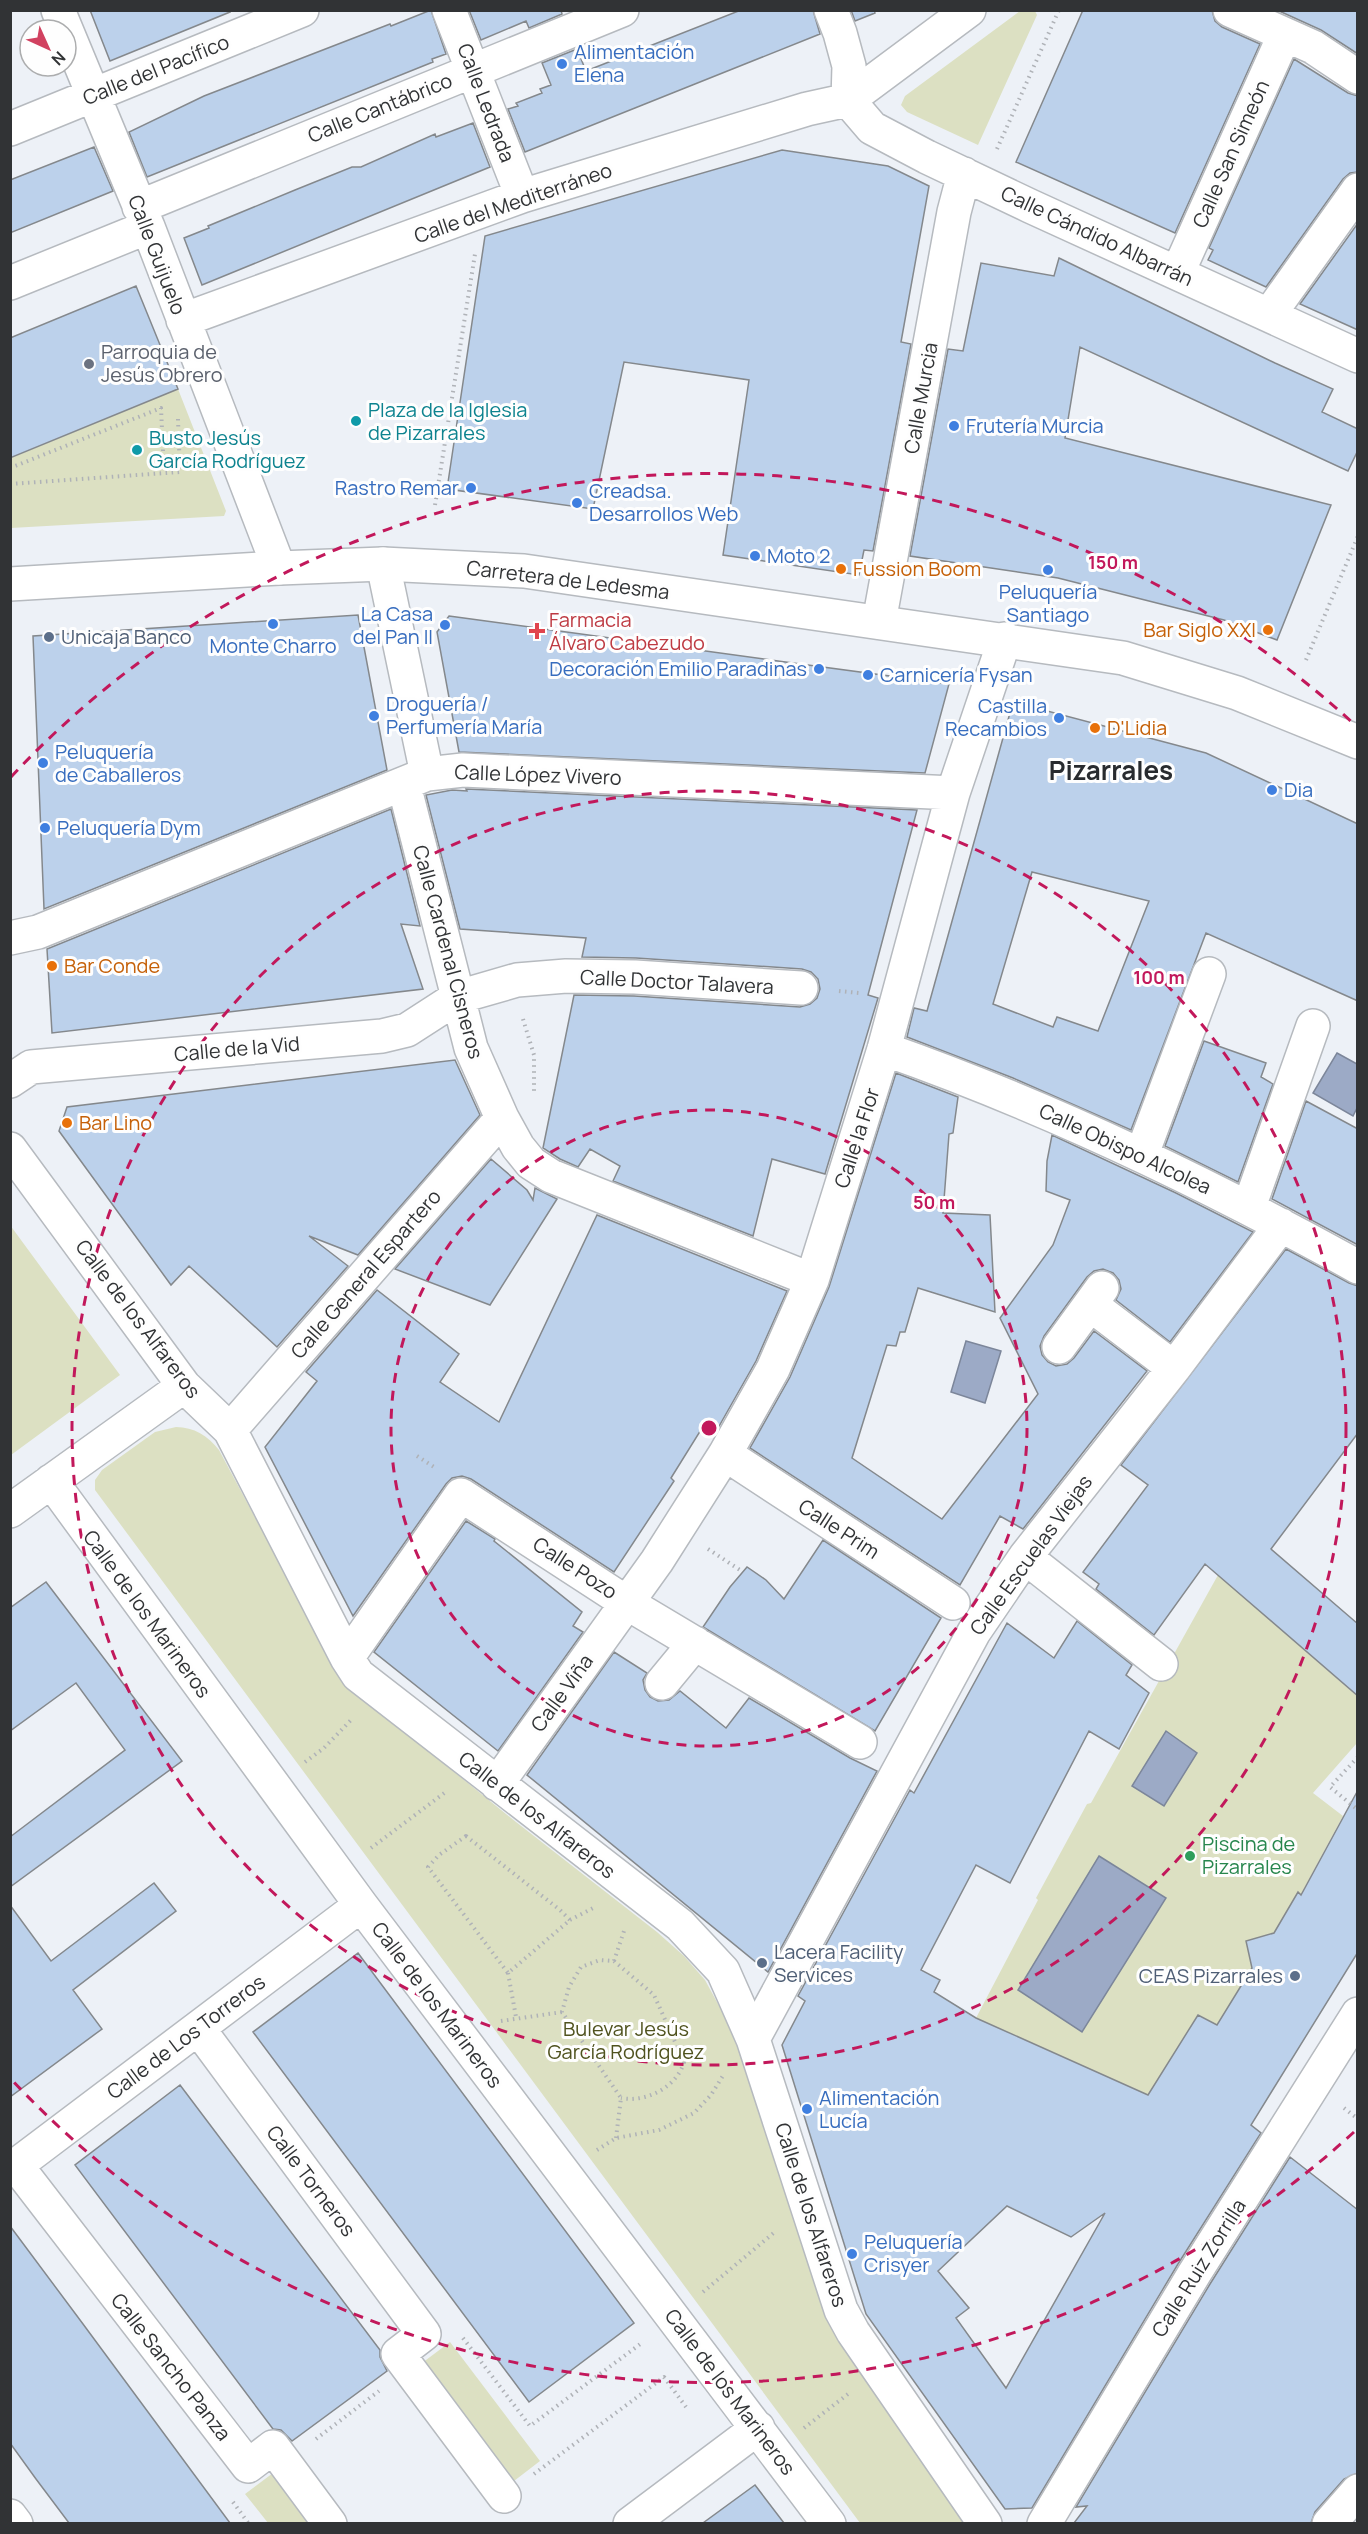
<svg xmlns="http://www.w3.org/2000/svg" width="1368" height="2534" font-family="Manrope,sans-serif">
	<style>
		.green { fill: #dce0c2 }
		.water { fill: #9caac6; stroke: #7c869a; stroke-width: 1.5 }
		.building { fill: #bcd1eb; stroke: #84888c; stroke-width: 1.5; fill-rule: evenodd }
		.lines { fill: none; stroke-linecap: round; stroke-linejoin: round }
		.minor-casing { stroke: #b6babf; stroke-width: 36 }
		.highway-casing { stroke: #b6babf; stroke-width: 36 }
		.path { stroke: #afb2b7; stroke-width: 4; stroke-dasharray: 1.5 4.5; stroke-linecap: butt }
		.minor { stroke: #fff; stroke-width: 33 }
		.highway { stroke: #fff; stroke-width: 33 }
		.ring { fill: none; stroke: #c2185b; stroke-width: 3; stroke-dasharray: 10 8 }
		.shop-dot { fill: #3f7fe0; stroke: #fefefe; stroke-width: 2 }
		.worship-dot { fill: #6b7280; stroke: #fefefe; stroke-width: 2 }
		.culture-dot { fill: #0f9aa8; stroke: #fefefe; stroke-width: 2 }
		.food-dot { fill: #e8710a; stroke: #fefefe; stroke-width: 2 }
		.health-dot { fill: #e0444e; stroke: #fefefe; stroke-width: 2 }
		.service-dot { fill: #5c6f8a; stroke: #fefefe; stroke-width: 2 }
		.leisure-dot { fill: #2e9e5b; stroke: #fefefe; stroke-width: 2 }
		.labels { text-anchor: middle; stroke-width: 6; stroke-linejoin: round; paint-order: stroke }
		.shop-label { font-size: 20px; fill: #366cbe; stroke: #fefefe; text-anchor: start }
		.street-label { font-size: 20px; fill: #313335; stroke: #fefefe }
		.worship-label { font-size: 20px; fill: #5b616d; stroke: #fefefe; text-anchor: start }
		.culture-label { font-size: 20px; fill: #0d838f; stroke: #fefefe; text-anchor: start }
		.food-label { font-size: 20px; fill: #c56008; stroke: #fefefe; text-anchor: start }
		.health-label { font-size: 20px; fill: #be3a42; stroke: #fefefe; text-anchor: start }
		.service-label { font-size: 20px; fill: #4e5e75; stroke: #fefefe; text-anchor: start }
		.leisure-label { font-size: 20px; fill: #27864d; stroke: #fefefe; text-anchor: start }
		.park-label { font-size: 20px; fill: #4f521e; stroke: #fefefe }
		.district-label { font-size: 26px; font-weight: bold; fill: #282b2f; stroke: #fefefe }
		.centre { fill: #c2185b; stroke: #fefefe; stroke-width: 3 }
		.ring-label { font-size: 18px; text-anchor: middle; font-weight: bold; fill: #c2185b; stroke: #fefefe; stroke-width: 6; stroke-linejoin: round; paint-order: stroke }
	</style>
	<rect width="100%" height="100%" fill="#edf1f7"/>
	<path class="green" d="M1020 11H1035L1037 15 978 145 907 112 901 105 905 96Z
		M178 389 226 511 224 516 11 528V458Z
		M10 1225 120 1375 11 1455H10Z
		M176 1427C194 1427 208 1436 219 1450L343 1682 516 1822 657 1932 684 1956 705 1980 736 2037 832 2327 965 2523H860L95 1490V1480L102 1470 155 1432Z
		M1218 1575 1357 1696V1743L1313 1793 1343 1816 1301 1894 1357 1929 1217 2025 1198 2015 1148 2096 976 2018 1038 1900 1036 1898 1087 1804 1091 1803Z
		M450 2342 540 2461 514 2481 422 2363Z
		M277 2470 316 2523H268L245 2494Z"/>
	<path class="water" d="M1337 1053 1357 1064V1108L1353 1116 1313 1093Z
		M966 1341 1001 1351 985 1403 951 1392Z
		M1166 1731 1197 1753 1164 1806 1132 1786Z
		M1099 1856 1166 1898 1082 2032 1018 1990Z"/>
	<path class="building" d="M90 10H229L230 12 110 61Z
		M431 10 446 54 432 59 433 62 147 177 129 132 204 96 390 24 391 26Z
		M469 10H561L562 14 529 28 526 21 481 40Z
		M741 10H813L820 34 525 152 508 109 518 106 516 103 542 93 540 89 551 85 542 63 577 49 586 71Z
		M851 10H874L875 13 855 21Z
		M1083 10H1212L1215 21 1222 27 1260 44 1175 233 1016 162Z
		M1277 10H1358V54L1321 30Z
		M1294 59 1348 93 1358 96V172L1350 173 1343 179 1266 287 1208 260 1213 250 1209 248Z
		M473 123 490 167 202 285 184 238 209 228 208 226 295 190 352 167H361L435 134 436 137Z
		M94 147 113 191 10 233V180Z
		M782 150 888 166 929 186 901 342 911 344 873 551 864 550 859 575 723 555 749 380 624 362 593 509 447 489 485 236Z
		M1358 223V330L1300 304Z
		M1059 258 1275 363 1333 389 1322 412 1358 429V450L1348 471 1080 347 1065 438 1331 505 1277 640 1224 620 1058 578 910 556 948 349 963 351 981 263 1054 276Z
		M136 286 178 389 10 458V338Z
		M358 615 387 770 44 909 33 636Z
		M449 616 778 661 949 684 925 773 459 752 437 632Z
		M1013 702 1206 753 1358 824V1001L1206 933 1131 1130 1013 1078 907 1037 914 1008 927 1011ZM1032 872 1149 901 1098 1031 1057 1017 1053 1027 993 1004Z
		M466 789 917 810 868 995 878 998 825 1174 772 1159 753 1236 613 1181 620 1166 590 1149 578 1167 560 1159 543 1148 574 995 634 996 800 1007 810 1004 817 998 820 989 818 979 811 972 802 969 636 958 582 957 586 938 460 929 426 795 452 790 467 791Z
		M391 809 420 926 401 924 423 989 52 1033 47 949Z
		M1204 1041 1266 1063 1261 1077 1273 1084 1238 1182 1165 1146Z
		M455 1060 480 1115 358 1255 309 1236 348 1266 277 1347 189 1266 171 1285 59 1131 67 1107Z
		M896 1073 958 1097 953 1133 949 1134 943 1213 990 1215 995 1312 918 1288 905 1332H900L896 1346 887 1345 852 1458 942 1519 1038 1394 1000 1318 1053 1245 1070 1200 1046 1191 1047 1161 1052 1135 1176 1193 1253 1232 1170 1342 1116 1300 1121 1289 1119 1280 1113 1273 1103 1269 1094 1271 1087 1277 1044 1336 1040 1346 1042 1355 1048 1362 1056 1366 1067 1364 1074 1358 1094 1331 1147 1371 1023 1529 1000 1516 960 1585 750 1448 790 1377 829 1287Z
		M1306 1101 1358 1129V1245L1272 1199Z
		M491 1159 527 1190 533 1200 535 1188 557 1199 490 1305 395 1269Z
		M597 1215 787 1291 756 1361 718 1428 707 1420 671 1478 674 1481 614 1572 471 1479 462 1476 452 1478 446 1484 353 1616 265 1447 317 1381 306 1372 377 1290 459 1354 440 1382 499 1422Z
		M1286 1249 1349 1283 1358 1286V1433L1271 1549 1358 1624V1696L1205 1564 1154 1635 1096 1589 1099 1584 1083 1572 1148 1485 1121 1465Z
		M466 1521 495 1539 494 1541 582 1612 573 1626 583 1632 498 1751 374 1652Z
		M823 1540 941 1618 875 1731 703 1627 730 1587 747 1567 766 1580 784 1599Z
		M46 1582 182 1761 10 1887V1837L125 1750 76 1683 10 1731V1608Z
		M1077 1621 1132 1665 1126 1675 1149 1693 1119 1749 1089 1731 1010 1883 976 1865 921 1970 940 1980 934 1992 976 2018 1148 2095 1198 2015 1217 2025 1252 1968 1246 1941 1274 1933 1298 1892 1301 1895 1358 1790V1952L1251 2125 1261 2133 1178 2264 1032 2508 1005 2509 866 2314 782 2045 805 2001 798 1996 910 1790 914 1793 1007 1623 1054 1658ZM1007 2206 1071 2237 1105 2213 1006 2388 956 2318 969 2308 938 2271Z
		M614 1652 647 1673 643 1680 645 1690 650 1697 658 1701 669 1700 680 1691 726 1728 749 1698 850 1758 877 1771 768 1972 527 1775Z
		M154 1883 176 1911 73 1990 102 2029 10 2097V1905L51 1961Z
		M358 1953 634 2323 529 2402 253 2032Z
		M180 2085 380 2350V2357L387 2371 292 2441 281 2430 273 2429 75 2165Z
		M1290 2157 1358 2210V2473L1344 2479 1315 2512 1311 2523H1074L1087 2506 1076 2507 1210 2284Z
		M10 2226 83 2324 230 2523H69L36 2479 10 2443Z
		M755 2485 784 2523H703Z"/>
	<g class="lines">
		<defs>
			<path id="minor" d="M58 10 148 227 279 568
				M449 10 522 196
				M831 10 840 33 849 66 848 100
				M1230 10 1313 47 1358 77
				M848 100 872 128 927 157 1030 206 1358 356
				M10 129 302 10
				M139 207 622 10
				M1178 272 1284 36
				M10 283 148 227
				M1269 315 1358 190
				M183 320 522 196 807 109 848 100 969 10
				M383 564 427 774
				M879 622 954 212 964 174
				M404 785 471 1048 502 1118 518 1147 531 1163 551 1176 812 1280
				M10 938 38 932 427 774 463 770 953 793
				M884 1049C1049 1107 1205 1182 1358 1267
				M10 1081 31 1067 382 1036 407 1030 458 997 517 980 566 976 635 977 801 988
				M10 1149 184 1386 230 1430 347 1658 358 1675 680 1925 723 1971 753 2039 841 2310 853 2332 985 2524
				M1142 1154 1209 974
				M1249 1207 1313 1026
				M1091 1305 1174 1368
				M1059 1347 1102 1288
				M230 1430 502 1118
				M725 1454 953 1603
				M51 1481 361 1905 829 2524
				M10 1511 184 1386
				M1025 1557 1161 1664
				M347 1658 461 1495 627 1603 860 1742
				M662 1683 695 1643
				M497 1784 657 1561 725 1454 773 1369 812 1280 884 1049 953 793 1005 639
				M198 2028 424 2334 398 2354 504 2496
				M753 2039 974 1632 1025 1557 1174 1368 1281 1225
				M16 2165 248 2466 273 2447 330 2524
				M10 2170 361 1905
				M10 2516 16 2524
				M630 2524 758 2428
				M1044 2524 1194 2274 1358 2014
				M1329 2524 1358 2491"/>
			<path id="highway" d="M10 584 279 568 383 564 524 571 1123 658 1237 693 1358 742"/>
		</defs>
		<use href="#minor" class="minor-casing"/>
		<use href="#highway" class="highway-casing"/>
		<path class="path" d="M997 149 1059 10
			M10 468 161 408 164 473
			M10 484 180 472 178 419
			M435 505 475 254
			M1306 660 1358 536
			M839 991 859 993
			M523 1019 534 1055V1091
			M417 1456 434 1467
			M708 1549 740 1570
			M1358 1757 1330 1787 1358 1810
			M305 1762 324 1748 351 1720
			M466 1836 560 1910 570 1920 508 1973 428 1867 439 1855Z
			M371 1848 447 1791
			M570 1920 593 1908
			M614 1961 624 1931
			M508 1973 516 2017
			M501 2021 562 2012
			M1344 2108 1358 2119
			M616 2138 621 2098 562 2012 569 1987 581 1967 600 1960 614 1961 654 1995 684 2062C677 2087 646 2103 621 2098
			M597 2150 616 2138 659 2130 694 2113 711 2095 724 2074
			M703 2292 776 2231
			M463 2338 530 2426 643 2342
			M804 2428 848 2394
			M316 2439 379 2391
			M534 2474 664 2377 686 2407
			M233 2502 249 2524"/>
		<use href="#minor" class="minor"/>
		<use href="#highway" class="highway"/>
	</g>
	<g class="ring">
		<circle cx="709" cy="1428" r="318"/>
		<circle cx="709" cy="1428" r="637"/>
		<path d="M1354 2132A955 955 0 0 1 11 2079M11 777A955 955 0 0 1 1354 724"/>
	</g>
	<g class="shop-dot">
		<circle cx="562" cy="64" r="6"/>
		<circle cx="954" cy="426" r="6"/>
		<circle cx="471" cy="488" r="6"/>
		<circle cx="577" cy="503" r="6"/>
		<circle cx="755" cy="556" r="6"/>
		<circle cx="1048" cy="570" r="6"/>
		<circle cx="273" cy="624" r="6"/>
		<circle cx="445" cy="625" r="6"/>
		<circle cx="819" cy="669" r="6"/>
		<circle cx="868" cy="675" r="6"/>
		<circle cx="374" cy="716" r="6"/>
		<circle cx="1059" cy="718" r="6"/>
		<circle cx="43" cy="763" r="6"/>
		<circle cx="1272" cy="790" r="6"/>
		<circle cx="45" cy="828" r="6"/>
		<circle cx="807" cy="2109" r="6"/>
		<circle cx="852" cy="2254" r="6"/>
	</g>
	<circle class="worship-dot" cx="89" cy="364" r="6"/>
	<g class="culture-dot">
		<circle cx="356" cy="421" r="6"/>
		<circle cx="137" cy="450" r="6"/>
	</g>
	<g class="food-dot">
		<circle cx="841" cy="569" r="6"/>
		<circle cx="1268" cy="630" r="6"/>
		<circle cx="1095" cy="728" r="6"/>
		<circle cx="52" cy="966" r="6"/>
		<circle cx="67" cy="1123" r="6"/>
	</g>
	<path class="health-dot" d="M534 622h6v6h6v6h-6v6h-6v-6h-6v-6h6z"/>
	<g class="service-dot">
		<circle cx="49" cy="637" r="6"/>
		<circle cx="762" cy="1963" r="6"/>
		<circle cx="1295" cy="1976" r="6"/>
	</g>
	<circle class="leisure-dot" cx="1190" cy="1856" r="6"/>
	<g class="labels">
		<g class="shop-label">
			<text x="574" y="59">Alimentación<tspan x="574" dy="23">Elena</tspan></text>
			<text x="966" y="433">Frutería Murcia</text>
			<text x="459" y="495" text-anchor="end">Rastro Remar</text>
			<text x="589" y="498">Creadsa.<tspan x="589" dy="23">Desarrollos Web</tspan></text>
			<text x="767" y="563">Moto 2</text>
			<text x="1048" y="599" text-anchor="middle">Peluquería<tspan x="1048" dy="23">Santiago</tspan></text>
			<text x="433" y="621" text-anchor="end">La Casa<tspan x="433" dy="23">del Pan II</tspan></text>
			<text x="273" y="653" text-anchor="middle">Monte Charro</text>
			<text x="807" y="676" text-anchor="end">Decoración Emilio Paradinas</text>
			<text x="880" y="682">Carnicería Fysan</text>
			<text x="386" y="711">Droguería /<tspan x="386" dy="23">Perfumería María</tspan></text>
			<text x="1047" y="713" text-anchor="end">Castilla<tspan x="1047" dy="23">Recambios</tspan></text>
			<text x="55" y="759">Peluquería<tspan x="55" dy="23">de Caballeros</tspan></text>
			<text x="1284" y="797">Dia</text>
			<text x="57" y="835">Peluquería Dym</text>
			<text x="819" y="2105">Alimentación<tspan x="819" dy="23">Lucía</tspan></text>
			<text x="864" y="2249">Peluquería<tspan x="864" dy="23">Crisyer</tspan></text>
		</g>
		<g class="street-label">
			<text transform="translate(156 70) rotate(-22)" y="7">Calle del Pacífico</text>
			<text transform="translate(486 103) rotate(69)" y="7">Calle Ledrada</text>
			<text transform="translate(380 108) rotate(-22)" y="7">Calle Cantábrico</text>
			<text transform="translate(1231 154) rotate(-66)" y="7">Calle San Simeón</text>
			<text transform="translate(513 203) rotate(-19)" y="7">Calle del Mediterráneo</text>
			<text transform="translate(1097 236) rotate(25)" y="7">Calle Cándido Albarrán</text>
			<text transform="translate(157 255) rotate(69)" y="7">Calle Guijuelo</text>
			<text transform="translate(921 398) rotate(-80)" y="7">Calle Murcia</text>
			<text transform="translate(568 580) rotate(7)" y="7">Carretera de Ledesma</text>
			<text transform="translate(538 775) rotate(2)" y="7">Calle López Vivero</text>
			<text transform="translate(448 952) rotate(75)" y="7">Calle Cardenal Cisneros</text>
			<text transform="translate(677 982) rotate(3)" y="7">Calle Doctor Talavera</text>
			<text transform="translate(237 1049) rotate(-5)" y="7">Calle de la Vid</text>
			<text transform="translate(857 1138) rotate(-72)" y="7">Calle la Flor</text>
			<text transform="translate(1125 1149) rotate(25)" y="7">Calle Obispo Alcolea</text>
			<text transform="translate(366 1274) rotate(-49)" y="7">Calle General Espartero</text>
			<text transform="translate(138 1319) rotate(53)" y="7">Calle de los Alfareros</text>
			<text transform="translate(839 1529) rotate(33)" y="7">Calle Prim</text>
			<text transform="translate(1031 1555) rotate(-54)" y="7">Calle Escuelas Viejas</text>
			<text transform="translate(575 1568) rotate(33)" y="7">Calle Pozo</text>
			<text transform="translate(147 1614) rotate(54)" y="7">Calle de los Marineros</text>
			<text transform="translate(562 1693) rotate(-54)" y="7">Calle Viña</text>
			<text transform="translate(537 1815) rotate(38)" y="7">Calle de los Alfareros</text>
			<text transform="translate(437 2005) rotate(53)" y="7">Calle de los Marineros</text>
			<text transform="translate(186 2037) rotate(-37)" y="7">Calle de Los Torreros</text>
			<text transform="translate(311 2181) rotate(53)" y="7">Calle Torneros</text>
			<text transform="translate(811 2215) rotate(72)" y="7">Calle de los Alfareros</text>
			<text transform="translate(1199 2268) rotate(-58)" y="7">Calle Ruiz Zorrilla</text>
			<text transform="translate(171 2367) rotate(52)" y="7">Calle Sancho Panza</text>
			<text transform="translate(730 2392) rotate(53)" y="7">Calle de los Marineros</text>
		</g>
		<g class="worship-label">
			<text x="101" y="359">Parroquia de<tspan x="101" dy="23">Jesús Obrero</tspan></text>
		</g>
		<g class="culture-label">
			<text x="368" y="417">Plaza de la Iglesia<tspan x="368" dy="23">de Pizarrales</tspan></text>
			<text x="149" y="445">Busto Jesús<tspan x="149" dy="23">García Rodríguez</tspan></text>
		</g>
		<g class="food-label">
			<text x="853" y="576">Fussion Boom</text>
			<text x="1256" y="637" text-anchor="end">Bar Siglo XXI</text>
			<text x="1107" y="735">D'Lidia</text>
			<text x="64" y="973">Bar Conde</text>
			<text x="79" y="1130">Bar Lino</text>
		</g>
		<g class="health-label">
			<text x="549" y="627">Farmacia<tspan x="549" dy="23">Álvaro Cabezudo</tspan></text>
		</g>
		<g class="service-label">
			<text x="61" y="644">Unicaja Banco</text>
			<text x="774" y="1959">Lacera Facility<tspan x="774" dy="23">Services</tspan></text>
			<text x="1283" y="1983" text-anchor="end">CEAS Pizarrales</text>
		</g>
		<g class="leisure-label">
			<text x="1202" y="1851">Piscina de<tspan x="1202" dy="23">Pizarrales</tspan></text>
		</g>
		<g class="park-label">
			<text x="626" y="2036">Bulevar Jesús<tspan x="626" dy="23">García Rodríguez</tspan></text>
		</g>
		<g class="district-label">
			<text x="1111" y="780">Pizarrales</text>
		</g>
	</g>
	<circle cx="709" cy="1428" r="9" class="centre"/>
	<g class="ring-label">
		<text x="1113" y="569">150 m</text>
		<text x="1159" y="984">100 m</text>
		<text x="934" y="1209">50 m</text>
	</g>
	<rect width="1368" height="2534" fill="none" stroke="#313335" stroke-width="24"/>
	<g transform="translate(48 48) rotate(135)"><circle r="28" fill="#fefefe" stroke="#acadae" stroke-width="1.5"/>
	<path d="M0-4.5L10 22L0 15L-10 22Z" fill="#d14160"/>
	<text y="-9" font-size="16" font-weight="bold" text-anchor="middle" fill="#313335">N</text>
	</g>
</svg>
